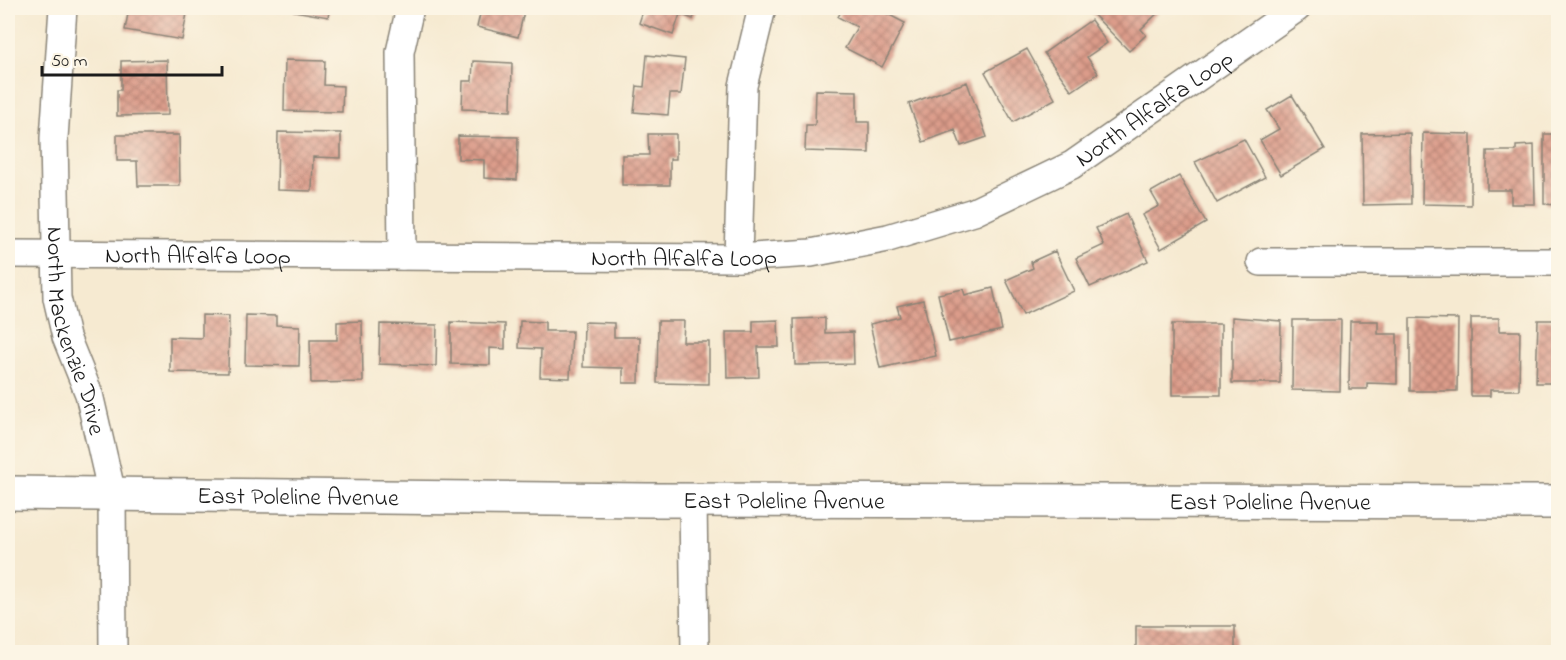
<svg xmlns="http://www.w3.org/2000/svg" width="1566" height="660" font-family="'Indie Flower',sans-serif">
	<style>
		.building { fill: url(#building-cross-hatch) }
		.lines { fill: none; stroke-linecap: round; stroke-linejoin: round }
		.minor-casing { stroke: #898376; stroke-width: 30 }
		.major-casing { stroke: #898376; stroke-width: 36 }
		.minor { stroke: #fff; stroke-width: 27 }
		.major { stroke: #fff; stroke-width: 33 }
		.labels { text-anchor: middle; stroke-width: 5; stroke-linejoin: round; paint-order: stroke }
		.street-label { font-size: 24px; fill: #1c1c1c; stroke: #fcf5e5 }
	</style>
	<defs>
		<pattern id="building-cross-hatch" width="8" height="8" patternUnits="userSpaceOnUse" patternTransform="scale(1.5)"><rect width="8" height="8" fill="#dc9c8a"/><path d="M0 0l8 8M0 8l8-8" fill="none" stroke="#b27e70"/></pattern>
	</defs>
	<rect width="100%" height="100%" fill="#fcf5e5"/>
	<filter id="ink" filterUnits="userSpaceOnUse"><feTurbulence type="fractalNoise" baseFrequency=".0167" numOctaves="2"/><feDisplacementMap in="SourceGraphic" scale="12" xChannelSelector="R" yChannelSelector="G"/><feConvolveMatrix kernelMatrix="1 2 1 2 8 2 1 2 1" color-interpolation-filters="sRGB"/></filter>
	<filter id="wash" filterUnits="userSpaceOnUse"><feTurbulence type="fractalNoise" baseFrequency=".008" numOctaves="4" result="noise"/><feDisplacementMap in="SourceGraphic" scale="24" xChannelSelector="R" yChannelSelector="G"/><feGaussianBlur stdDeviation="1.35" result="paint"/><feColorMatrix in="noise" values="0 0 0 0 0 0 0 0 0 0 0 0 0 0 0 0 0 1.4 0 .05"/><feComposite in="paint" operator="in"/></filter>
	<g filter="url(#wash)">
		<rect width="100%" height="100%" fill="#f6ead1"/>
		<g id="blocks">
			<path class="building" d="M129 8H188L182 40 125 30Z
				M295 8H330L328 17 294 11Z
				M490 8H525L518 37 477 27 481 10 489 12Z
				M644 8H697L693 19 680 14 673 35 639 23Z
				M843 8H876L905 23 882 67 845 48 857 27 838 17Z
				M1087 8H1163L1141 29 1146 35 1129 51Z
				M1091 20 1107 43 1087 57 1098 73 1072 91 1044 53Z
				M1027 49 1055 99 1013 122 985 72Z
				M647 55 685 59 681 94H670L668 115 634 112 637 86 644 87Z
				M167 60 168 115 117 116V90H121V61Z
				M285 60 325 61 324 85 343 86 342 112 284 111Z
				M473 61 512 63 511 111 462 109 463 81H472Z
				M967 82 987 137 961 146 955 130 923 142 909 104Z
				M816 90 857 91V122H869V153L805 151 806 125H815Z
				M1292 95 1325 149 1281 175 1260 140 1279 129 1267 110Z
				M278 132 341 133V158L313 157 312 191 277 190Z
				M1410 133 1411 204 1363 205 1362 134Z
				M1423 133 1471 134V205L1422 204Z
				M648 134H676V159H670V185H622V155H649Z
				M1544 134H1558V205L1544 204Z
				M117 135H179L180 186H138L137 161H117Z
				M458 136 518 137 517 180 484 178V160L458 159Z
				M1244 139 1265 177 1217 203 1195 162Z
				M1534 145 1535 204H1511V190H1487V151H1516V146Z
				M1179 176 1206 223 1161 249 1142 215 1159 206 1151 192Z
				M1126 214 1148 261 1090 287 1076 258 1104 245 1096 228Z
				M1055 251 1074 291 1023 315 1006 280 1033 268 1031 262Z
				M993 288 1002 330 949 342 938 294 963 289 965 295Z
				M923 300 936 356 880 368 870 324 900 317 897 306Z
				M202 315 229 316 228 373 170 372V337L202 338Z
				M246 315 276 316V325L300 326 299 366 245 365Z
				M1232 317 1281 321 1280 383H1232Z
				M825 318V333L853 332 854 364 795 365 794 319Z
				M1410 318 1458 319 1457 391H1410Z
				M1471 318H1499V331H1520L1519 390H1490V396H1471Z
				M778 320 779 347H758L759 377 727 378 726 332H753V321Z
				M1293 320H1341L1340 391 1292 390Z
				M1538 320H1558V383H1536Z
				M362 321 363 382 311 383 310 340H337V322Z
				M520 321 545 322V331H572L570 378 540 377 541 349 519 348Z
				M658 321H684L683 342H709V384L657 383Z
				M1350 321H1378V334H1397V384L1367 383V389H1349Z
				M451 322 505 324V349L490 348V365L451 364Z
				M584 322 614 323V337H640L639 383H623V368L583 367Z
				M380 324 437 325 436 366 379 364Z
				M1172 324H1221V395H1172Z
				M1136 626H1235V652H1136Z"/>
		</g>
	</g>
	<g filter="url(#ink)">
		<use href="#blocks" fill-opacity="0" stroke="#898376" stroke-width="1.5"/>
		<g class="lines">
			<defs>
				<g id="minor">
					<path id="s1" d="M63 8 54 138 57 298 66 337 89 394 112 494 113 652"/>
					<path id="s2" d="M8 254 738 258 811 253 888 238 974 212 1072 165 1297 8"/>
					<path d="M402 256 400 52 410 8"/>
					<path d="M738 258 743 86 762 8"/>
					<path d="M1261 262H1558"/>
					<path d="M693 500 695 652"/>
				</g>
				<g id="major">
					<path id="s3" d="M8 493 647 500 1558 502"/>
				</g>
			</defs>
			<use href="#minor" class="minor-casing"/>
			<use href="#major" class="major-casing"/>
			<use href="#minor" class="minor"/>
			<use href="#major" class="major"/>
		</g>
	</g>
	<g class="labels">
		<g class="street-label">
			<text dy="8" stroke="none"><textPath href="#s2" startOffset="1180">North Alfalfa Loop</textPath></text>
			<text dy="8" stroke="none"><textPath href="#s2" startOffset="190">North Alfalfa Loop</textPath></text>
			<text dy="8" stroke="none"><textPath href="#s2" startOffset="676">North Alfalfa Loop</textPath></text>
			<text dy="8" stroke="none"><textPath href="#s1" startOffset="326">North Mackenzie Drive</textPath></text>
			<text dy="8" stroke="none"><textPath href="#s3" startOffset="290">East Poleline Avenue</textPath></text>
			<text dy="8" stroke="none"><textPath href="#s3" startOffset="776">East Poleline Avenue</textPath></text>
			<text dy="8" stroke="none"><textPath href="#s3" startOffset="1262">East Poleline Avenue</textPath></text>
		</g>
	</g>
	<rect width="1566" height="660" fill="none" stroke="#fcf5e5" stroke-width="30"/>
	<path d="M42 66v9h180v-9" fill="none" stroke="#1c1c1c" stroke-width="3"/>
	<text x="51" y="66" font-size="18" fill="#1c1c1c" stroke="#fcf5e5" stroke-width="4.5" paint-order="stroke">50 m</text>
</svg>
